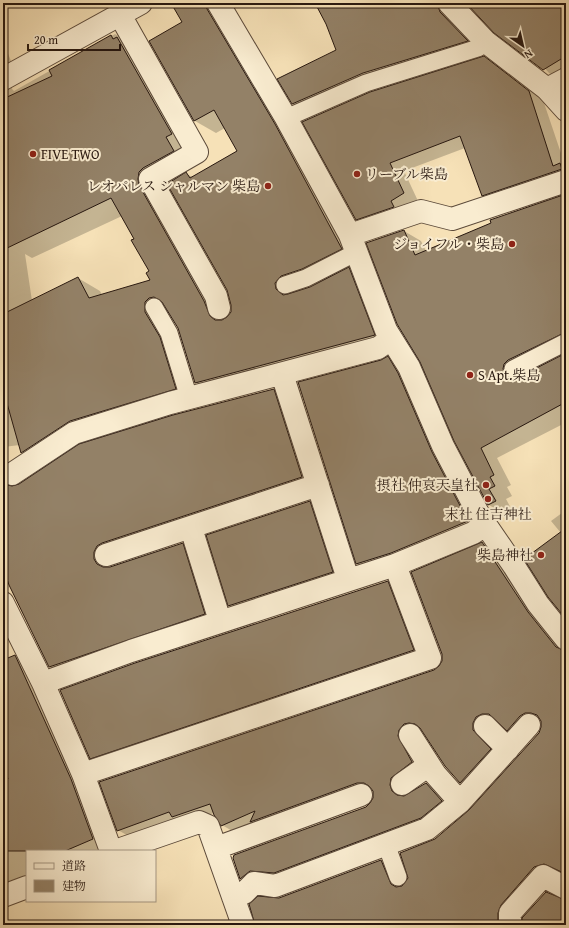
<svg xmlns="http://www.w3.org/2000/svg" width="569" height="928" font-family="'Gentium Book Plus','Noto Serif JP',serif">
	<style>
		.shadow { fill: #0003; fill-rule: evenodd }
		.building { fill: #938167; stroke: #281810 }
		.lines { fill: none; stroke-linecap: round; stroke-linejoin: round }
		.service-casing { stroke: #5c4a3a; stroke-width: 19 }
		.minor-casing { stroke: #5c4a3a; stroke-width: 24 }
		.service { stroke: #f9ecd0; stroke-width: 17 }
		.minor { stroke: #f9ecd0; stroke-width: 22 }
		.poi-dot { fill: #8f2418; stroke: #f9ecd0; stroke-width: 1.5 }
		.labels { text-anchor: middle; stroke-width: 4; stroke-linejoin: round; paint-order: stroke }
		.poi-label { font-size: 14px; fill: #281810; stroke: #f9ecd0; text-anchor: end }
	</style>
	<rect width="100%" height="100%" fill="#f6e1b7"/>
	<filter id="stains"><feTurbulence type="fractalNoise" baseFrequency=".005" numOctaves="4"/><feColorMatrix values="0 0 0 0 .2 0 0 0 0 .09 0 0 0 0 .02 0 0 0 .5 -.17"/></filter>
	<radialGradient id="worn" r=".72"><stop offset=".6" stop-color="#630" stop-opacity="0"/><stop offset="1" stop-color="#630" stop-opacity=".3"/></radialGradient>
	<path class="shadow" d="M102 3H157L127 20 104 6Z
		M198 3H211L363 261 348 268 370 281 395 347 217 395 196 383 179 328 170 312 167 314 197 401 92 433 43 465 22 452 20 445 3 447V243L11 246 3 231V41L13 66 12 89 14 91 115 34 137 46 193 146 161 185 227 318 232 311 228 290 186 174 193 177 238 151 225 128 216 133 195 121 151 42 184 23ZM122 216 151 272 152 280 102 295 100 291 78 278 32 301 25 254 32 258ZM319 282 320 283 299 292 303 288Z
		M316 3H462L486 52 382 84 312 115 293 104 279 79 337 51 327 24Z
		M468 3H566V83L549 73 532 53Z
		M484 57 499 66 543 100 566 168V181L497 204 483 195 465 148 404 171 418 201 371 228 357 219 304 122Z
		M566 195V349L526 370 521 377 566 354V425L565 423 497 458 511 485 507 487 512 496 506 499 513 512 506 515 489 505 404 231 421 241 426 251Z
		M388 358 401 365 481 529 371 572 357 564 299 383 382 361Z
		M273 390 288 398 316 485 108 561 109 568 182 544 197 552 219 622 65 675 50 667 9 582 3 564V485L12 488Z
		M310 502 318 507 340 577 238 610 229 605Z
		M566 510V617L561 533 551 521Z
		M482 543 495 550 540 620 566 652V874L562 871H551L509 925H256L280 899 381 861 393 868 402 888 435 840 470 811 539 734 542 727 541 719 532 723 520 737 495 720 502 757 473 789 461 782 446 766 422 729 416 731 424 769 402 792 403 798 426 784 438 791 454 808 253 886 241 879 234 858 366 807 371 804 374 798 373 790 234 832 222 825 214 813 185 823 130 837 118 830 440 667Z
		M387 582 398 588 424 656 102 764 91 758Z
		M15 656 34 667 111 851H27V889L3 902V661Z"/>
	<path class="building" d="M171 3H206L207 9 275 124 342 249 302 269 281 276 275 283 276 289 283 295 288 294 310 287 349 267 375 335 195 383 178 328 162 302 154 297 149 298 145 302V312L160 337 176 389 70 421 21 453 3 389V314L78 277 89 298 150 280 146 273 149 271 131 240 134 239 111 198 3 250V99L52 76 49 70 111 35 113 39 117 37 172 134 166 137 174 151 143 168 139 172 138 179 139 185 204 301 210 316 215 320H222L227 317 231 312V305L227 290 167 184 186 172 190 178 237 151 214 110 194 121 149 41 182 22Z
		M315 3H437L440 12 468 41 363 73 292 104 277 79 336 50 326 24Z
		M466 3H566V56L543 70 494 33Z
		M484 56 529 91 553 166 560 163 562 169 482 196 460 136 390 163 404 193 391 201 394 207 356 220 302 122 370 92Z
		M566 194V332L508 360 504 364 503 369 507 377 517 378 566 353V402L481 448 494 475 490 477 495 486 489 489 496 501 488 505 454 441 420 362 397 324 366 243 404 230 415 255 491 223 490 220Z
		M388 356 398 373 432 452 468 521 391 553 356 564 298 382 381 360Z
		M274 389 302 477 102 543 97 546 94 552V559L97 564 103 567H110L183 543 205 614 49 667 9 585 3 567V484L12 486 19 484 79 444 173 415Z
		M310 501 333 572 228 606 206 535Z
		M566 528V619L548 597 524 559Z
		M482 542 528 612 556 647 566 651V874L544 864 534 867 501 905 498 913V925H255L249 904 258 896 279 898 381 860 391 884 396 887 402 886 408 878 400 853 435 839 469 810 539 733 541 727V721L537 715 531 713H525L520 716 507 731 489 714H482L476 717 473 723V730L491 749 460 783 445 766 420 728 415 724 409 723 404 724 399 730 398 736 412 762 391 778 390 785 392 791 397 795 404 796 426 783 442 801 421 818 274 873 250 871 240 879 233 858 234 855 366 807 370 803 373 798V791L369 786 364 783H357L250 822 255 811 221 826 214 815 210 804 172 817 169 812 117 831 99 782 434 670 439 666 442 661V654L411 572Z
		M388 581 414 650 90 759 60 690 135 663Z
		M15 655 71 779 93 839 65 851H3V780L8 779 3 763V660Z
		M546 892 566 900V925H522V918Z"/>
	<g class="lines">
		<defs>
			<path id="service" d="M286 118 366 83 478 48 486 42
				M285 285 306 278 357 252
				M154 307 169 333 189 398
				M513 369 566 342
				M386 844 398 877"/>
			<path id="minor" d="M218 3 286 118 350 235 386 330 409 367 443 446 479 515 514 566 538 604 566 639
				M449 3 486 42 547 89 566 110
				M120 15 197 152 150 179 216 296 219 308
				M3 79 141 3
				M547 89 566 79
				M350 235 421 211 452 219 566 181
				M282 374 348 579
				M12 474 74 433 170 403 378 348 391 339
				M191 528 220 621
				M106 555 318 485
				M3 603 43 683 83 774 111 851
				M43 683 131 651 395 565 473 533 485 525
				M485 726 508 749
				M410 735 435 774 460 802
				M83 774 430 658 395 565
				M402 784 429 765
				M216 848 361 795
				M115 851 199 822 208 826 243 925
				M3 896 27 887
				M233 897 244 893 254 883 275 886 427 829 460 802 529 725
				M510 925V913L543 876 566 888"/>
		</defs>
		<use href="#service" class="service-casing"/>
		<use href="#minor" class="minor-casing"/>
		<use href="#service" class="service"/>
		<use href="#minor" class="minor"/>
	</g>
	<g class="poi-dot">
		<circle cx="33" cy="154" r="4"/>
		<circle cx="357" cy="174" r="4"/>
		<circle cx="268" cy="186" r="4"/>
		<circle cx="512" cy="244" r="4"/>
		<circle cx="470" cy="375" r="4"/>
		<circle cx="486" cy="485" r="4"/>
		<circle cx="488" cy="499" r="4"/>
		<circle cx="541" cy="555" r="4"/>
	</g>
	<g class="labels">
		<g class="poi-label">
			<text x="41" y="159" text-anchor="start">FIVE TWO</text>
			<text x="365" y="179" text-anchor="start">リーブル柴島</text>
			<text x="260" y="191">レオパレス シャルマン 柴島</text>
			<text x="504" y="249">ジョイフル・柴島</text>
			<text x="478" y="380" text-anchor="start">S Apt.柴島</text>
			<text x="478" y="490">摂社 仲哀天皇社</text>
			<text x="488" y="519" text-anchor="middle">末社 住吉神社</text>
			<text x="533" y="560">柴島神社</text>
		</g>
	</g>
	<rect width="569" height="928" fill="none" stroke="#f6e1b7" stroke-width="16"/>
	<rect x="4" y="4" width="561" height="920" fill="none" stroke="#281810" stroke-width="2"/>
	<rect x="8" y="8" width="553" height="912" fill="none" stroke="#281810"/>
	<rect x="26" y="850" width="130" height="52" fill="#f9ecd0" stroke="#a59783"/>
	<rect x="34" y="863" width="20" height="6" fill="#f9ecd0" stroke="#a59783"/>
	<text x="62" y="870" font-size="12" fill="#281810">道路</text>
	<rect x="34" y="880" width="20" height="12" fill="#938167" stroke="#a59783"/>
	<text x="62" y="890" font-size="12" fill="#281810">建物</text>
	<g transform="translate(523 46) rotate(146)" stroke="#f9ecd0" stroke-width="3" paint-order="stroke">
	<path d="M0-3L7 15L0 10L-7 15Z" fill="#281810"/>
	<text y="-6" font-size="11" font-weight="bold" text-anchor="middle" fill="#281810">N</text>
	</g>
	<path d="M28 44v6h92v-6" fill="none" stroke="#281810" stroke-width="2"/>
	<text x="34" y="44" font-size="12" fill="#281810" stroke="#f9ecd0" stroke-width="3" paint-order="stroke">20 m</text>
	<rect width="100%" height="100%" filter="url(#stains)"/>
	<rect width="100%" height="100%" fill="url(#worn)"/>
</svg>
